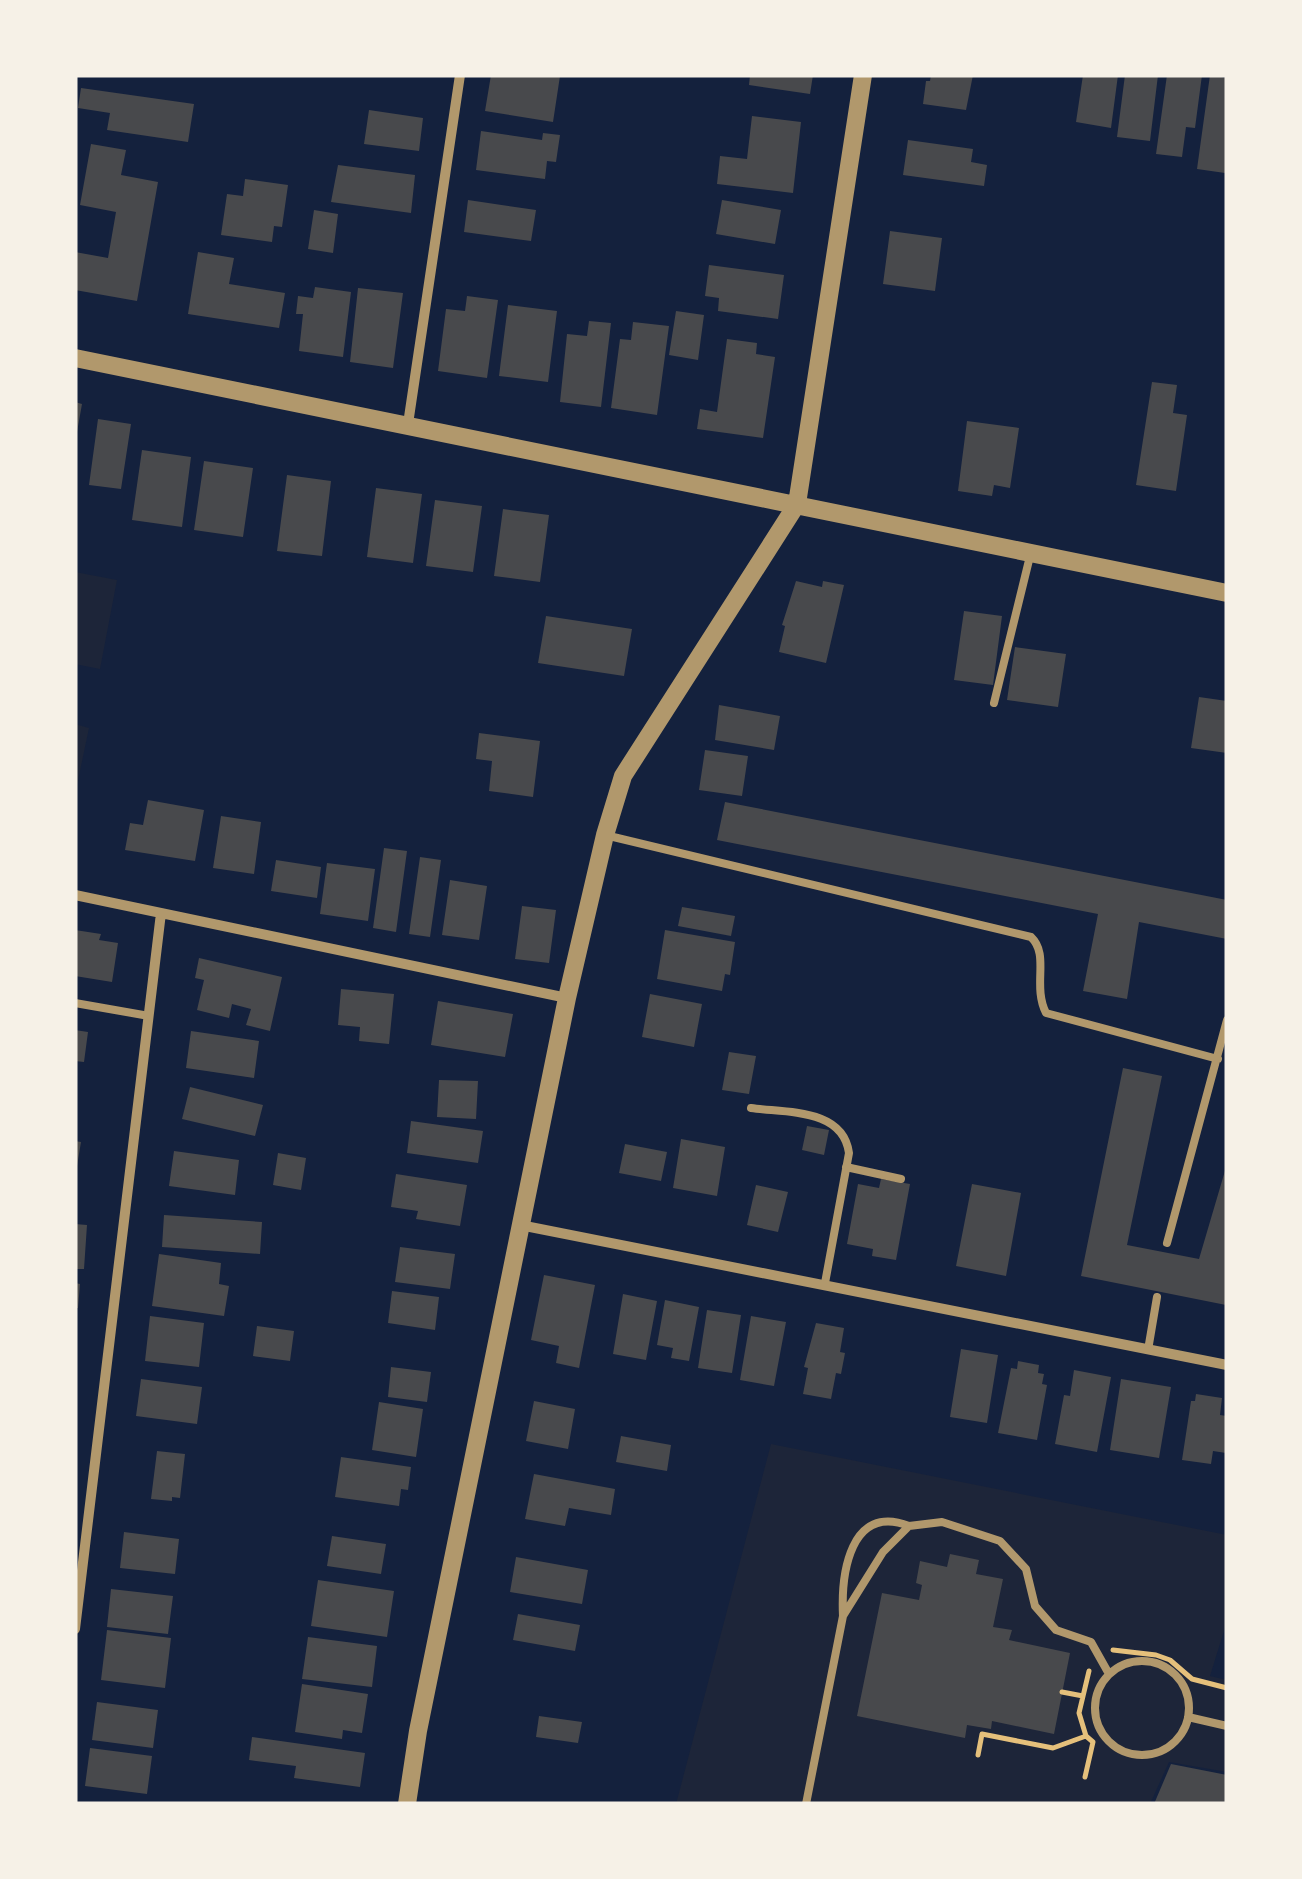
<svg xmlns="http://www.w3.org/2000/svg" width="1302" height="1879" font-family="'DejaVu Sans',sans-serif">
	<style>
		.green { fill: #1d2539 }
		.building { fill: #48494c }
		.lines { fill: none; stroke-linecap: round; stroke-linejoin: round }
		.path { stroke: #e5c07b; stroke-width: 5 }
		.service { stroke: #b1986c; stroke-width: 8 }
		.minor { stroke: #b1986c; stroke-width: 10 }
		.tertiary { stroke: #b1986c; stroke-width: 18 }
	</style>
	<rect width="100%" height="100%" fill="#14213d"/>
	<path class="green" d="M75 572 117 580 100 669 75 664Z
		M75 724 89 728 75 795Z
		M771 1444 1227 1535V1621L1210 1676 1227 1680V1772L1169 1762 1150 1804H676Z"/>
	<path class="building" d="M491 75 560 76 553 122 485 111Z
		M750 75H813L810 94 749 85Z
		M931 75H973L966 110 923 104 926 81H930Z
		M1083 75H1118L1111 128 1076 122Z
		M1125 75H1158L1150 141 1117 137Z
		M1167 75H1202L1195 128 1186 127 1182 157 1156 154Z
		M1210 75 1227 78 1225 173 1197 169Z
		M81 88 194 104 188 142 107 130 110 113 78 108Z
		M369 110 423 118 419 151 364 144Z
		M752 116 801 122 793 193 717 184 720 156 747 159Z
		M481 131 542 140 543 133 560 135 556 162 547 161 545 179 476 170Z
		M908 140 973 149 971 162 987 165 984 186 903 175Z
		M91 144 126 150 121 175 158 182 137 301 75 290V252L108 258 116 212 80 205Z
		M338 165 415 175 411 213 331 202Z
		M245 179 288 185 282 227 274 226 272 242 221 235 227 194 243 196Z
		M468 200 536 210 531 241 464 232Z
		M722 200 781 210 775 244 716 234Z
		M314 210 338 214 333 253 308 249Z
		M890 231 942 238 935 291 883 284Z
		M198 252 234 258 229 284 285 293 279 328 188 314Z
		M709 265 784 275 778 319 718 311 719 298 705 296Z
		M315 287 351 292 343 357 299 351 303 314H296L298 296 313 298Z
		M358 288 403 293 393 368 350 362Z
		M467 296 498 300 487 378 438 371 446 309 465 311Z
		M508 305 557 311 548 382 499 376Z
		M676 311 704 315 698 360 669 355Z
		M589 321 611 323 601 407 560 402 567 334 587 336Z
		M633 322 669 326 657 415 611 408 620 339 631 340Z
		M727 339 757 343 756 354 775 357 763 438 697 429 700 409 717 412Z
		M1152 382 1177 385 1173 413 1187 415 1176 491 1136 485Z
		M75 402 82 404 77 432H75Z
		M98 419 131 424 121 489 89 485Z
		M967 421 1019 428 1010 488 994 485 992 496 958 491Z
		M142 450 191 457 182 527 132 520Z
		M204 461 253 468 243 537 194 530Z
		M287 475 331 481 322 556 277 551Z
		M376 488 422 494 413 563 367 557Z
		M435 500 482 506 473 572 426 566Z
		M503 509 549 515 540 582 494 576Z
		M796 581 822 587 823 581 844 585 826 663 779 652 785 626 782 625Z
		M964 611 1002 616 993 685 954 680Z
		M546 616 632 629 624 676 538 663Z
		M1015 647 1066 654 1058 707 1007 700Z
		M1199 697 1227 701V753L1191 748Z
		M719 705 780 716 774 750 715 740Z
		M479 733 540 741 533 797 489 791 492 761 476 759Z
		M705 750 748 756 742 796 699 790Z
		M148 800 204 810 195 861 125 850 130 823 143 825Z
		M725 802 1227 900V939L1139 922 1127 999 1083 991 1098 914 717 840Z
		M221 816 261 822 254 874 213 868Z
		M384 848 407 851 396 932 373 928Z
		M420 857 441 860 430 937 409 934Z
		M276 860 321 867 317 898 271 891Z
		M327 863 375 869 368 921 320 914Z
		M450 880 487 886 479 940 442 935Z
		M522 906 556 910 549 963 515 959Z
		M682 907 735 916 731 936 678 926Z
		M75 930 101 934 99 940 118 943 112 982 75 976Z
		M665 930 735 942 730 975 725 974 722 991 657 979Z
		M199 958 282 977 270 1031 246 1025 251 1009 232 1004 229 1018 197 1010 204 980 195 978Z
		M341 989 394 994 389 1044 359 1041 360 1027 338 1025Z
		M650 994 702 1004 694 1047 642 1037Z
		M438 1001 513 1014 505 1057 431 1045Z
		M75 1030 88 1032 84 1062 75 1061Z
		M191 1031 259 1041 254 1078 186 1068Z
		M729 1052 756 1056 749 1094 722 1090Z
		M1123 1068 1162 1076 1127 1245 1199 1259 1227 1164 1226 1305 1081 1276Z
		M439 1080 478 1081 476 1119 437 1117Z
		M190 1087 263 1105 255 1136 182 1119Z
		M411 1121 483 1131 478 1163 407 1153Z
		M807 1126 829 1130 824 1155 802 1150Z
		M681 1139 725 1147 717 1196 673 1188Z
		M75 1141 81 1142 77 1166H75Z
		M625 1144 667 1152 661 1181 619 1173Z
		M174 1151 239 1160 235 1195 169 1186Z
		M278 1153 306 1158 301 1190 273 1185Z
		M396 1174 467 1185 460 1226 416 1219 418 1211 391 1207Z
		M881 1179 910 1184 896 1260 872 1256 873 1249 847 1244 858 1184 879 1188Z
		M972 1184 1021 1193 1006 1276 956 1266Z
		M756 1185 788 1192 778 1232 747 1225Z
		M164 1215 262 1222 260 1254 162 1247Z
		M75 1224 87 1225 84 1269H75Z
		M400 1247 455 1254 450 1289 395 1282Z
		M159 1254 221 1263 219 1284 229 1286 224 1316 152 1306Z
		M544 1275 595 1285 579 1368 556 1363 559 1346 531 1340Z
		M75 1283 80 1284 78 1308H75Z
		M392 1291 439 1297 435 1330 388 1323Z
		M623 1294 657 1301 646 1360 613 1354Z
		M665 1300 699 1307 689 1361 671 1358 673 1348 657 1345Z
		M707 1310 741 1315 732 1373 698 1368Z
		M150 1316 204 1323 199 1367 145 1361Z
		M751 1316 786 1322 774 1386 740 1380Z
		M816 1323 844 1328 840 1352 845 1353 841 1374 836 1373 831 1399 803 1394 808 1368 804 1367Z
		M257 1326 294 1331 290 1361 253 1356Z
		M961 1349 998 1355 987 1423 950 1417Z
		M1018 1361 1039 1365 1038 1373 1044 1374 1042 1384 1047 1385 1037 1440 998 1433 1011 1368 1017 1369Z
		M391 1367 431 1372 427 1402 388 1397Z
		M1074 1370 1111 1377 1097 1452 1055 1444 1064 1395 1070 1396Z
		M141 1379 202 1387 197 1424 136 1416Z
		M1121 1379 1171 1387 1159 1458 1110 1450Z
		M1196 1394 1222 1398 1220 1415 1227 1416 1226 1453 1213 1451 1211 1464 1182 1460 1191 1401H1195Z
		M534 1401 575 1409 568 1449 526 1441Z
		M379 1402 423 1409 416 1457 372 1450Z
		M621 1436 671 1445 667 1471 616 1462Z
		M157 1451 185 1454 180 1498 172 1497V1501L151 1499Z
		M341 1457 411 1467 408 1490 401 1489 399 1506 335 1497Z
		M534 1474 615 1489 611 1515 569 1508 565 1526 525 1519Z
		M124 1532 179 1539 175 1574 120 1568Z
		M332 1536 386 1544 381 1574 327 1566Z
		M950 1554 979 1560 976 1574 1003 1579 993 1627 1012 1630 1009 1640 1070 1653 1054 1734 992 1721 991 1729 967 1725 965 1738 857 1716 882 1593 919 1600 922 1585 916 1583 920 1561 947 1567Z
		M516 1557 588 1570 582 1604 510 1592Z
		M318 1580 394 1591 387 1637 311 1626Z
		M111 1589 173 1596 168 1634 107 1627Z
		M518 1614 580 1625 575 1651 513 1640Z
		M107 1630 171 1638 165 1688 101 1680Z
		M308 1637 377 1646 372 1687 302 1679Z
		M302 1684 368 1694 362 1733 343 1730 342 1739 295 1732Z
		M97 1702 158 1710 153 1748 92 1740Z
		M539 1716 582 1722 578 1743 536 1737Z
		M252 1737 365 1753 360 1787 294 1778 296 1766 249 1760Z
		M90 1748 152 1756 147 1794 85 1786Z
		M1171 1764 1227 1775V1804H1154Z"/>
	<g class="lines">
		<path class="path" d="M1113 1650 1156 1655 1170 1660 1192 1679 1227 1688
			M1062 1692 1083 1696
			M1086 1736 1079 1713 1089 1671
			M978 1755 982 1734 1053 1748 1086 1736 1093 1742 1085 1777"/>
		<path class="service" d="M994 703 1031 552
			M605 835 1031 937C1050 955 1032 985 1046 1013L1218 1059
			M75 1003 149 1016
			M751 1108C786 1113 843 1108 849 1153L825 1283
			M846 1167 901 1179
			M1167 1243 1227 1020
			M1148 1350 1157 1297
			M843 1616C841 1574 850 1503 909 1526
			M1095 1708a47 47 0 1 1 94 0a47 47 0 1 1-94 0Z
			M1188 1717 1227 1726
			M806 1804 843 1616 883 1552 909 1526 942 1522 1000 1541 1026 1569 1035 1606 1056 1630 1091 1642 1109 1674"/>
		<path class="minor" d="M408 424 460 75
			M75 895 567 998
			M520 1225 1227 1365
			M75 1629 161 913"/>
		<path class="tertiary" d="M75 358 1227 593
			M407 1804 418 1731 567 998 605 835 623 776 797 504 863 75"/>
	</g>
	<rect width="1302" height="1879" fill="none" stroke="#f6f1e7" stroke-width="155"/>
</svg>
